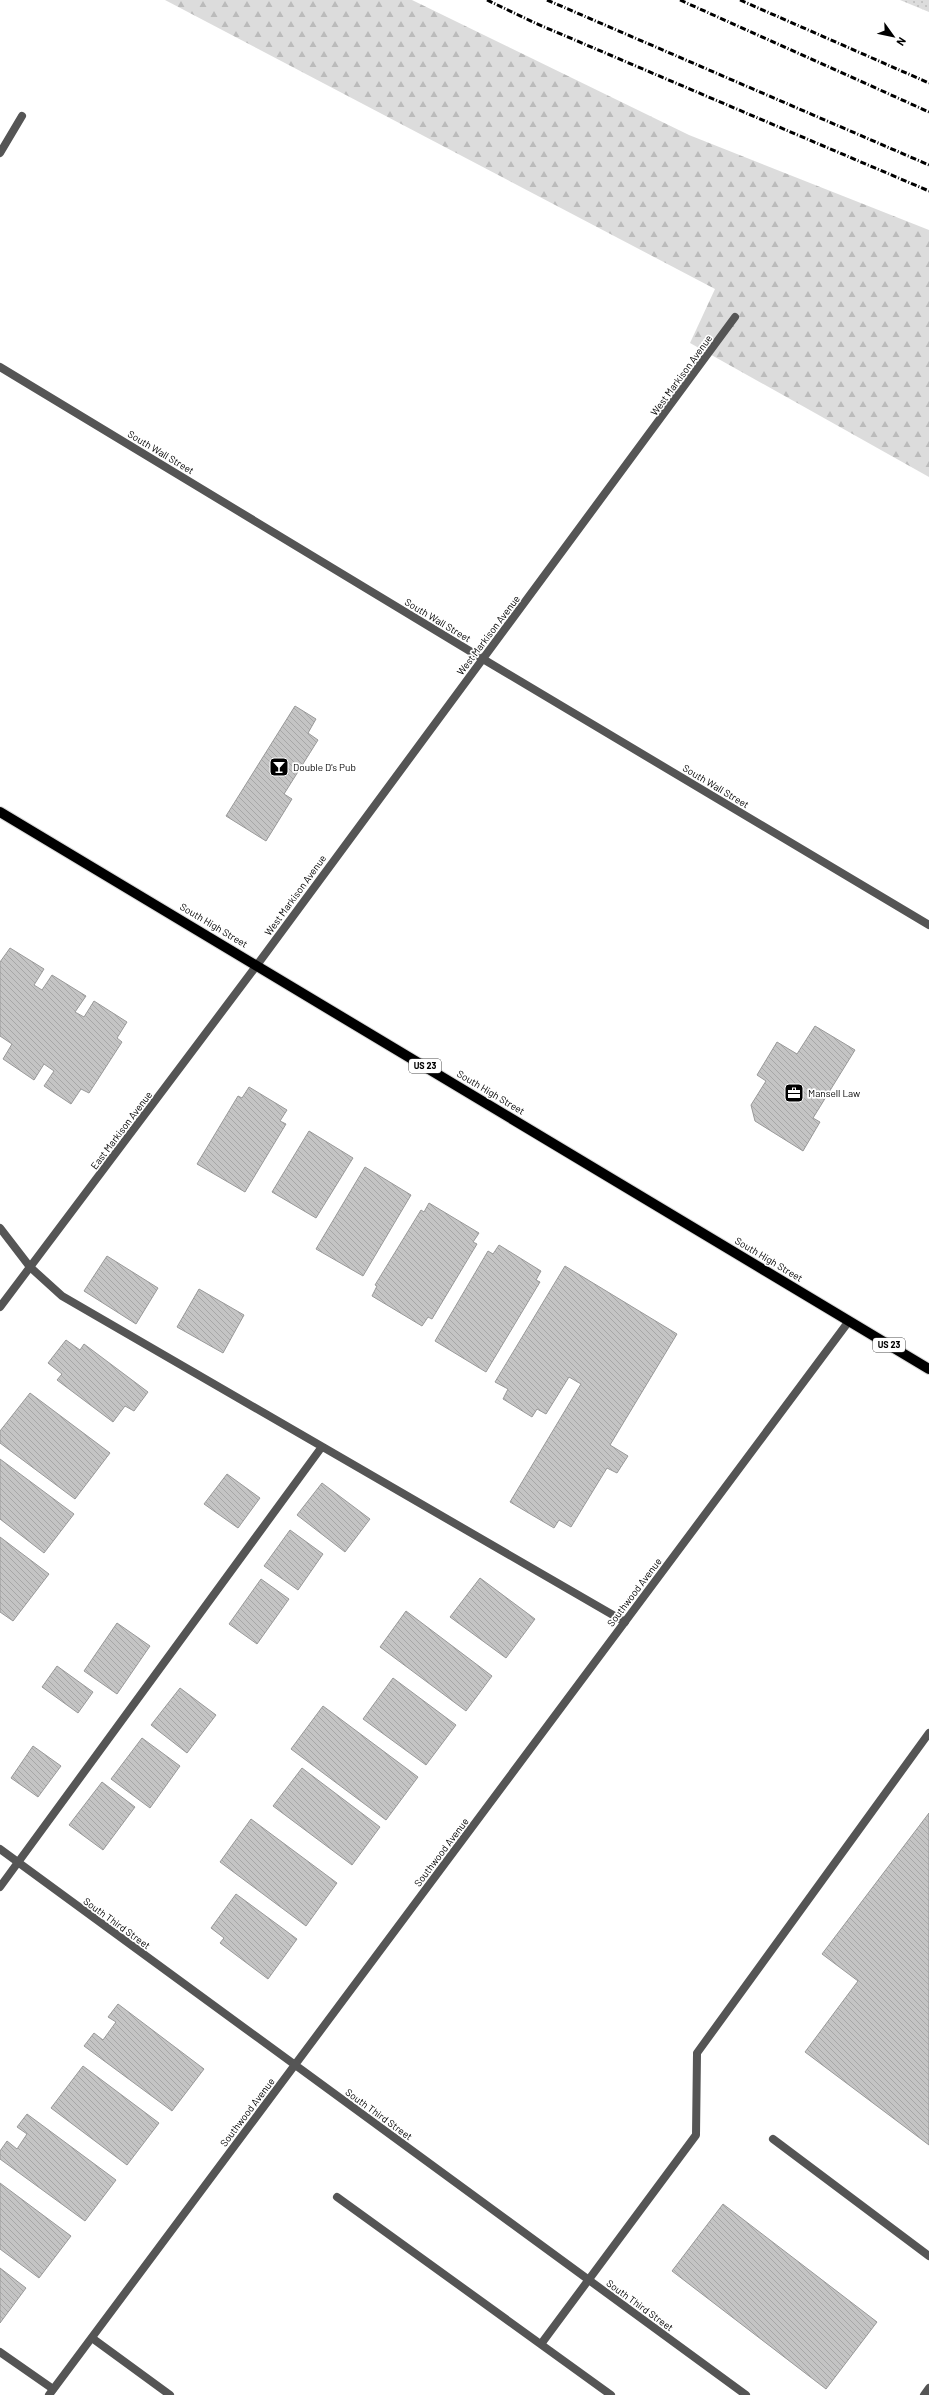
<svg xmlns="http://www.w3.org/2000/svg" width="929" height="2395" font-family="Barlow,sans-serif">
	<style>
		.grass { fill: url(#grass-dots) }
		.forest { fill: url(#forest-firs) }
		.building { fill: url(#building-back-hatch); stroke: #999 }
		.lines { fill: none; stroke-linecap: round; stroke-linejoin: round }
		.primary-casing { stroke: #dbdbdb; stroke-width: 12 }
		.service { stroke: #555; stroke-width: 8 }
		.minor { stroke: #555; stroke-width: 8 }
		.primary { stroke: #000; stroke-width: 10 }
		.rail { stroke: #000; stroke-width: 3; stroke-dasharray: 6 2 1 2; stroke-linecap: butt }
		.labels { text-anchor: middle; stroke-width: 3.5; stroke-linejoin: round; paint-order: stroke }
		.shield { fill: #fff; stroke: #4c4c4c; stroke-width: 1 }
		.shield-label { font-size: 9px; font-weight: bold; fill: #000 }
		.street-label { font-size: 10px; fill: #000; stroke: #fff }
		.poi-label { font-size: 10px; fill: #000; stroke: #fff; text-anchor: start }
	</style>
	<defs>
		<pattern id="grass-dots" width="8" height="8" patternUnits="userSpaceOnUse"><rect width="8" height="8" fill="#dcdcdc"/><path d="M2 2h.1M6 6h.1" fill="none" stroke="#bbb" stroke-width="1.8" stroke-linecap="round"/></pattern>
		<pattern id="forest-firs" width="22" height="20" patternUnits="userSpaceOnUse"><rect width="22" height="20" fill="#dcdcdc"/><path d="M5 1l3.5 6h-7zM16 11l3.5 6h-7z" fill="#bbb"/></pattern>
		<pattern id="building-back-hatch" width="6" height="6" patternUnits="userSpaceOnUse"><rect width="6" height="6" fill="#c4c4c4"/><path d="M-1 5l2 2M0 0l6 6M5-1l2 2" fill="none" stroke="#a7a7a7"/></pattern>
	</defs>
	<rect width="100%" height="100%" fill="#fff"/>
	<path class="grass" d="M900 0H929V12Z"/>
	<path class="forest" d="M165 0H412L689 135 929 230V477L690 343 715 289Z"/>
	<path class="building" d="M295 706 316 719 308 733 318 740 284 794 292 799 266 841 226 816Z
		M10 948 44 969 34 985 42 990 52 975 86 996 75 1012 84 1017 94 1001 127 1022 117 1038 122 1042 89 1093 81 1089 71 1104 44 1086 54 1071 44 1064 34 1080 3 1059 12 1044 0 1036V962Z
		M815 1026 855 1050 813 1118 820 1122 803 1151 755 1121 751 1105 766 1081 757 1075 777 1042 797 1054Z
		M249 1087 287 1110 280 1121 286 1124 245 1192 197 1164 238 1096 242 1098Z
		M309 1131 353 1158 316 1218 272 1192Z
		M365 1167 411 1195 363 1276 316 1249Z
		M429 1203 479 1233 473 1242 477 1244 432 1319 428 1317 422 1326 372 1296 377 1286 375 1285 421 1210 424 1212Z
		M499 1245 541 1271 536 1280 540 1282 486 1372 435 1341 488 1251 493 1254Z
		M107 1256 158 1288 136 1324 84 1291Z
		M565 1266 677 1334 610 1445 628 1456 617 1473 607 1468 571 1527 559 1520 554 1528 510 1502 581 1384 569 1377 546 1414 537 1409 532 1417 503 1399 508 1389 495 1382Z
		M199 1289 244 1315 223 1353 177 1327Z
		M66 1340 80 1350 84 1344 148 1392 134 1411 125 1406 113 1422 57 1380 62 1374 48 1363Z
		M30 1393 110 1453 75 1499 0 1443V1431Z
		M0 1459 74 1514 44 1553 0 1519Z
		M227 1474 260 1498 238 1528 204 1504Z
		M322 1483 370 1519 345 1552 297 1515Z
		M290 1530 323 1554 298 1590 264 1566Z
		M0 1537 49 1574 13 1621 0 1612Z
		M480 1578 535 1619 506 1658 450 1617Z
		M261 1579 289 1599 257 1644 229 1624Z
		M406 1611 492 1676 466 1711 380 1647Z
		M117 1623 150 1646 117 1694 84 1671Z
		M57 1666 93 1692 78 1713 42 1687Z
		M393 1678 456 1725 426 1765 363 1719Z
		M180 1688 216 1715 187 1753 151 1725Z
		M323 1706 418 1777 386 1820 291 1749Z
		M142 1738 180 1766 150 1808 111 1779Z
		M33 1746 61 1766 38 1797 11 1778Z
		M302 1768 380 1827 352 1865 273 1806Z
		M102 1782 135 1807 103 1850 69 1825Z
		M929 1813V2145L805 2052 858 1981 822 1954Z
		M251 1819 337 1883 306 1926 220 1862Z
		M236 1894 297 1939 268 1979 220 1943 224 1938 211 1928Z
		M118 2004 204 2069 172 2111 84 2046 94 2033 103 2040 116 2022 108 2017Z
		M83 2066 159 2123 127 2165 51 2108Z
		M27 2114 116 2180 85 2221 0 2159V2151L7 2141 17 2149 27 2134 17 2127Z
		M0 2183 71 2236 39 2278 0 2249Z
		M723 2204 877 2322 826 2389 672 2271Z
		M0 2268 26 2288 0 2323Z"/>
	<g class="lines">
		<defs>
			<path id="primary" d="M0 812 929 1369"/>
		</defs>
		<use href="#primary" class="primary-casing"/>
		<path class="service" d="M0 367 483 659 929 925
			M0 1228 30 1267 62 1296 625 1622
			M0 1887 321 1448
			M773 2139 929 2256
			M337 2197 611 2395
			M92 2338 170 2395
			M541 2344 696 2135 697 2053 929 1733
			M0 2352 53 2389"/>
		<path class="minor" d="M0 153 22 116
			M0 1307 257 965 735 317
			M0 1849 746 2395
			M49 2395 849 1321
			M924 2395 929 2388"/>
		<use href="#primary" class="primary"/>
		<path class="rail" d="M487 0 535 23 929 191
			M547 0 929 165
			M680 0 929 112
			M740 0 929 83"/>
	</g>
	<defs>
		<symbol id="bar-square" viewBox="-11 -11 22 22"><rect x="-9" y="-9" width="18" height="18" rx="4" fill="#000" stroke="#fff"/><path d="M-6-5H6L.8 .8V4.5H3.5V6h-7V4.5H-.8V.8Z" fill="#fff"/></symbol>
		<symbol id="office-square" viewBox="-11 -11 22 22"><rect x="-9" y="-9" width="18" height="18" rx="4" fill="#000" stroke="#fff"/><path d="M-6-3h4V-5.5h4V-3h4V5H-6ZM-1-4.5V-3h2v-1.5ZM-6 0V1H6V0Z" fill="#fff"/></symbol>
	</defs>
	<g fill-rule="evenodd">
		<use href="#bar-square" x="268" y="756" width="22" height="22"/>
		<use href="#office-square" x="783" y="1082" width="22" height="22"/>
	</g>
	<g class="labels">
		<g class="shield">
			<rect x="409" y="1059" width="32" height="14" rx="3"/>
			<rect x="873" y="1338" width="32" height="14" rx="3"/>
		</g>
		<g class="shield-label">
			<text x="425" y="1069">US 23</text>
			<text x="889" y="1348">US 23</text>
		</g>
		<g class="street-label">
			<text transform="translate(681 375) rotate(-54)" y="4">West Markison Avenue</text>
			<text transform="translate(161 452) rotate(31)" y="4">South Wall Street</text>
			<text transform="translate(438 620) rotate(31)" y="4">South Wall Street</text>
			<text transform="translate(488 635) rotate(-53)" y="4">West Markison Avenue</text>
			<text transform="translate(716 786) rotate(31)" y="4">South Wall Street</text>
			<text transform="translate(295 895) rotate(-54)" y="4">West Markison Avenue</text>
			<text transform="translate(214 925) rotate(31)" y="4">South High Street</text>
			<text transform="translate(491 1092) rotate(31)" y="4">South High Street</text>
			<text transform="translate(121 1130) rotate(-53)" y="4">East Markison Avenue</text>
			<text transform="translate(769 1259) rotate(31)" y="4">South High Street</text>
			<text transform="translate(634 1592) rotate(-53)" y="4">Southwood Avenue</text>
			<text transform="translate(441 1852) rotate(-53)" y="4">Southwood Avenue</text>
			<text transform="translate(117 1923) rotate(36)" y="4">South Third Street</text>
			<text transform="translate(247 2112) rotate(-53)" y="4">Southwood Avenue</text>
			<text transform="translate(379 2114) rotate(36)" y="4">South Third Street</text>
			<text transform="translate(640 2305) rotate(36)" y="4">South Third Street</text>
		</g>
		<g class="poi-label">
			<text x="293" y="771">Double D's Pub</text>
			<text x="808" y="1097">Mansell Law</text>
		</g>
	</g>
	<g transform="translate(893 36) rotate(123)" stroke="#ffffff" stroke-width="3" paint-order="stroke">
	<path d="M0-3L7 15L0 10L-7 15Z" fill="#000000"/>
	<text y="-6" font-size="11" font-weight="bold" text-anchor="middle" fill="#000000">N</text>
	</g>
</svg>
